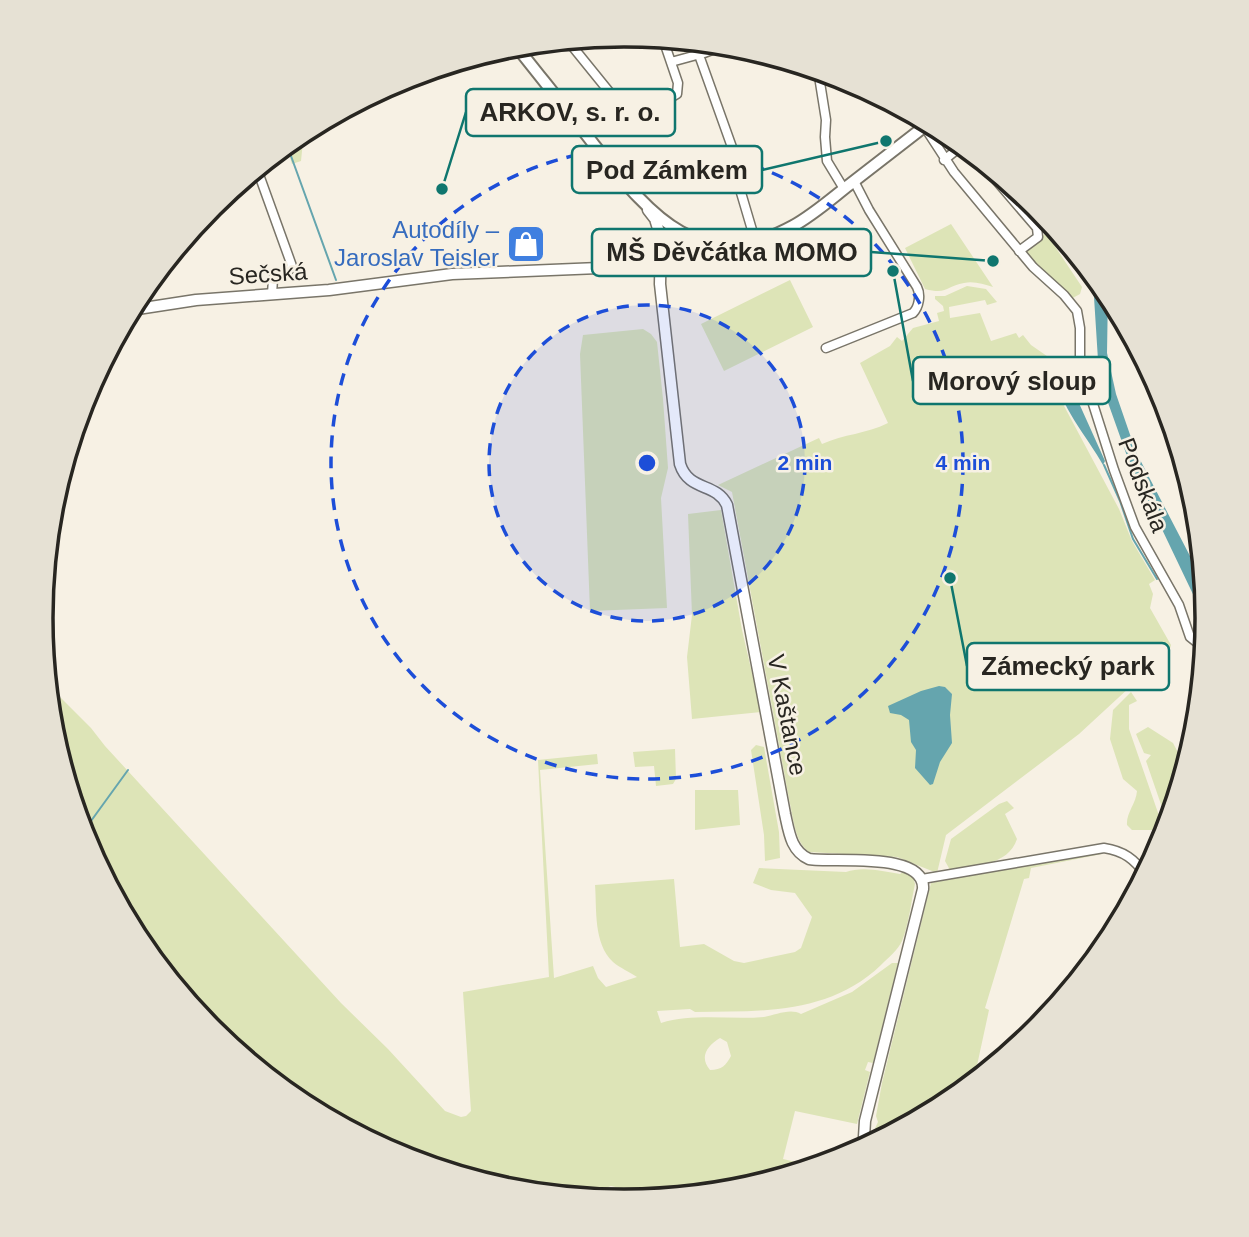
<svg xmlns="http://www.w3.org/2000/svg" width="1249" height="1237" font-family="Helvetica,sans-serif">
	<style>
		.green { fill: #dde4b7; fill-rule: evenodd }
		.water { fill: #65a5ae }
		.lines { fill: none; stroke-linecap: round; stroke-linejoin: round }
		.stream { stroke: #65a5ae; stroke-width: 2 }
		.minor-casing { stroke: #797569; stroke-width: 11 }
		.tertiary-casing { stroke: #797569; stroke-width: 13 }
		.secondary-casing { stroke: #797569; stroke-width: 14 }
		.minor { stroke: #fff; stroke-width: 8 }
		.tertiary { stroke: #fff; stroke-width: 10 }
		.secondary { stroke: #fff; stroke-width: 10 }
		.ring { fill: none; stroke: #1d4ed8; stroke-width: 3.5; stroke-dasharray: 12 9 }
		.labels { text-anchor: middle; stroke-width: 5; stroke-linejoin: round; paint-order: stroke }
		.shop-label { font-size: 24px; fill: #366cbe; stroke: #f7f1e4; text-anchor: end }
		.street-label { font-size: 24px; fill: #282621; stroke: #f7f1e4 }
		.rim { fill: none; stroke: #282621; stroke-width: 3.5 }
		.centre { fill: #1d4ed8; stroke: #f7f1e4; stroke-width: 3.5 }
		.ring-label { font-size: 21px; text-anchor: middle; font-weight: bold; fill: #1d4ed8; stroke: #f7f1e4; stroke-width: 5; stroke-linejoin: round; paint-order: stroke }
		.leader { fill: none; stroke: #0f766e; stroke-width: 2.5 }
		.callout-dot { fill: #0f766e; stroke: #f7f1e4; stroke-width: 2.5 }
		.callout { fill: #f7f1e4; stroke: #0f766e; stroke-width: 2.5 }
		.callout-label { font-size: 26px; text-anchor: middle; font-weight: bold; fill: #282621 }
	</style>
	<rect width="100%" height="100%" fill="#f7f1e4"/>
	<path class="green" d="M304 131 301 161 292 164 286 145Z
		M951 224 993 287C983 284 974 281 964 283 946 286 948 295 925 289L905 248Z
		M1046 233 1082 287 1080 294 1071 299 1023 253Z
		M790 280 813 327 724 371 701 324Z
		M967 286 986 289 997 302 987 305 985 300 949 307 950 318 980 313 991 341 1016 333 1019 338 1023 335 1031 345 1057 363C1048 371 1052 378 1055 389L1119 509 1132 541 1155 580 1149 584 1153 594 1150 608 1171 645 1168 655 1156 663 1079 734 946 835 937 873 897 857 809 852C794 841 793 816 789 799L732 492 718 485 819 438 822 444C844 434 866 434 888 423L860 363 890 346 897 337 902 341 913 328 939 321 937 313 944 311 943 306 935 299V296H945Z
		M643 329 651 334 657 342 663 399 668 468 661 498 667 608 590 611 580 354 583 335Z
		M721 510 742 630 761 712 692 719 687 657 692 615 688 514Z
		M48 685 91 728 105 746 341 1003 388 1049 445 1111 461 1117 466 1116 471 1111 463 992 549 977 538 760 597 754 598 764 540 770 554 978 593 966 598 978 606 987 637 977C630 972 620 968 613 962 593 943 597 909 595 885L674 879 680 947 704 944 734 961 744 963 795 952 801 948 812 917 795 893 771 890 753 883 759 868 846 872C862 866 883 871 900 874L903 872 913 877 915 884C911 902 909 924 902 941 898 950 888 958 881 965 829 1015 760 1011 695 1012L690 1009 657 1011 661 1023C694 1013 730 1020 764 1017 776 1015 790 1008 801 1014L852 992 892 963H898L873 1063 868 1062 865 1070 870 1072 857 1124 795 1111 783 1159 817 1167 738 1191 642 1200 638 1192 611 1186 581 1197 542 1185V1194L510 1191 401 1157 300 1103 212 1031 139 942 85 841 52 732ZM720 1038 727 1042 731 1056C726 1065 722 1070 710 1070 699 1057 707 1046 720 1038Z
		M1131 692 1137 701 1129 705V729L1165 833 1160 834 1155 830H1132L1127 825C1126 813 1136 804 1137 791L1123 779 1110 739 1113 710Z
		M1148 727 1173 743 1186 768 1170 821 1167 820 1165 816 1146 761 1151 755 1144 753 1136 734Z
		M756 745 764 747 779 832 780 858 765 861 764 835 751 750Z
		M675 749 676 779 673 784 656 786 654 766 635 767 633 752Z
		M695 790H738L740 825 695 830Z
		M1007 801 1014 808 1005 814 1017 839C1008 866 974 866 950 870L945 861 951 839 999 804Z
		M1103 851 1102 854 1031 868 1029 878 1024 879 985 1008 989 1010 973 1084 948 1104 875 1143 871 1137 878 1122 876 1116 882 1083 931 883Z"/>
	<path class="water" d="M983 161 1037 206 1076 253 1064 240 1043 225Z
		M1080 258 1108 292 1107 353 1116 394 1136 452 1204 583 1208 619 1206 643 1201 611 1127 456 1106 397 1098 360 1094 297Z
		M1064 365 1070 368 1069 381 1105 461 1103 465C1089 439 1055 401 1056 371Z
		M939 686 945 687 952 694 950 715 952 743 940 762 933 784 930 785 915 768 916 750 911 742 909 720 901 715 890 713 888 706 921 691Z"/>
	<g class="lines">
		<path class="stream" d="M287 145 336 280
			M1104 465 1120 501 1133 539 1157 579
			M83 832 128 770"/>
		<defs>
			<path id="minor" d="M568 41 615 99 616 111
				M699 55 733 150 734 169 755 240
				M671 62 704 53 725 45
				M818 70 826 120 825 137 827 161 844 189
				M616 111C629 116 665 102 677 94L678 83 663 39
				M924 126 954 172 1033 267 1064 295 1077 311 1080 328V363L1114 470 1135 527 1179 605 1190 637 1205 649
				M583 130 616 111
				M972 152 1037 228 1038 237 1019 251
				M944 160 959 148 967 149
				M257 169 292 266 288 271 273 279 272 294
				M826 348 913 313C919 307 921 295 917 287L869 210 854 181
				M922 879 1104 848C1124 851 1134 859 1146 875"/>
			<path id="tertiary" d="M648 210 655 219 661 238 660 284 680 464C689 492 716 482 727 505L785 814C789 832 791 851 809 859 835 863 926 851 923 889L865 1121 864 1137 868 1147
				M665 257 673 244 675 229
				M131 310 196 300 329 290 452 274 623 267 691 250 720 246"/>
			<path id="secondary" d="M516 46C542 79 569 112 595 146 649 213 698 278 793 226 813 215 831 199 849 185 876 164 902 144 929 123"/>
		</defs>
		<use href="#minor" class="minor-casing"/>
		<use href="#tertiary" class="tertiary-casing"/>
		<use href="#secondary" class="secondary-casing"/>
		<use href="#minor" class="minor"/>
		<use href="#tertiary" class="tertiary"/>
		<use href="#secondary" class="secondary"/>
	</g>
	<circle cx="647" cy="463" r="158" fill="#1d4ed8" fill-opacity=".12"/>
	<g class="ring">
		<circle cx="647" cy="463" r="158"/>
		<circle cx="647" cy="463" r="316"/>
	</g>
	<defs>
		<symbol id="shop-square" viewBox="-11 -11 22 22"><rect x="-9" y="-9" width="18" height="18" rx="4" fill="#3f7fe0" stroke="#f7f1e4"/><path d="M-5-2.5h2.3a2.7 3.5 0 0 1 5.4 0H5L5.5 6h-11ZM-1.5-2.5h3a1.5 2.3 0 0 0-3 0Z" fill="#fff"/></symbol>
	</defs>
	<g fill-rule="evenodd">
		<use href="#shop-square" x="504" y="222" width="44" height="44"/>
	</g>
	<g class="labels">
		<g class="shop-label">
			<text x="499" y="238">Autodíly –<tspan x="499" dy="28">Jaroslav Teisler</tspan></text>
		</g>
		<g class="street-label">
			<text transform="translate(268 274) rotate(-4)" y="8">Sečská</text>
			<text transform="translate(1143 485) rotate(69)" y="8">Podskála</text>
			<text transform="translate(787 715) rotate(79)" y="8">V Kaštance</text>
		</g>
	</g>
	<path d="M0 0H1249V1237H0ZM53 618a571 571 0 1 1 1142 0a571 571 0 1 1-1142 0Z" fill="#e6e1d4" fill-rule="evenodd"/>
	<path class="rim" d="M53 618a571 571 0 1 1 1142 0a571 571 0 1 1-1142 0Z"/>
	<circle cx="647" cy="463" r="10" class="centre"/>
	<g class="ring-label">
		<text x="805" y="470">2 min</text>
		<text x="963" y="470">4 min</text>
	</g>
	<path class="leader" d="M442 189L466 112M886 141L762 170M993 261L871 252M893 271L913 381M950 578L967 666"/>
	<g class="callout-dot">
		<circle cx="442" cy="189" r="7"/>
		<circle cx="886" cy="141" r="7"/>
		<circle cx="993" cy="261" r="7"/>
		<circle cx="893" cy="271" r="7"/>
		<circle cx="950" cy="578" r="7"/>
	</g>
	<g class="callout">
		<rect x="466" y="89" width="209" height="47" rx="7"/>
		<rect x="572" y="146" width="190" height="47" rx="7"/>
		<rect x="592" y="229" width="279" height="47" rx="7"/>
		<rect x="913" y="357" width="197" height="47" rx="7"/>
		<rect x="967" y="643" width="202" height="47" rx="7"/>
	</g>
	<g class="callout-label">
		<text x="570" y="121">ARKOV, s. r. o.</text>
		<text x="667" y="179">Pod Zámkem</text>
		<text x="732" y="261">MŠ Děvčátka MOMO</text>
		<text x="1012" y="390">Morový sloup</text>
		<text x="1068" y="675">Zámecký park</text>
	</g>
</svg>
